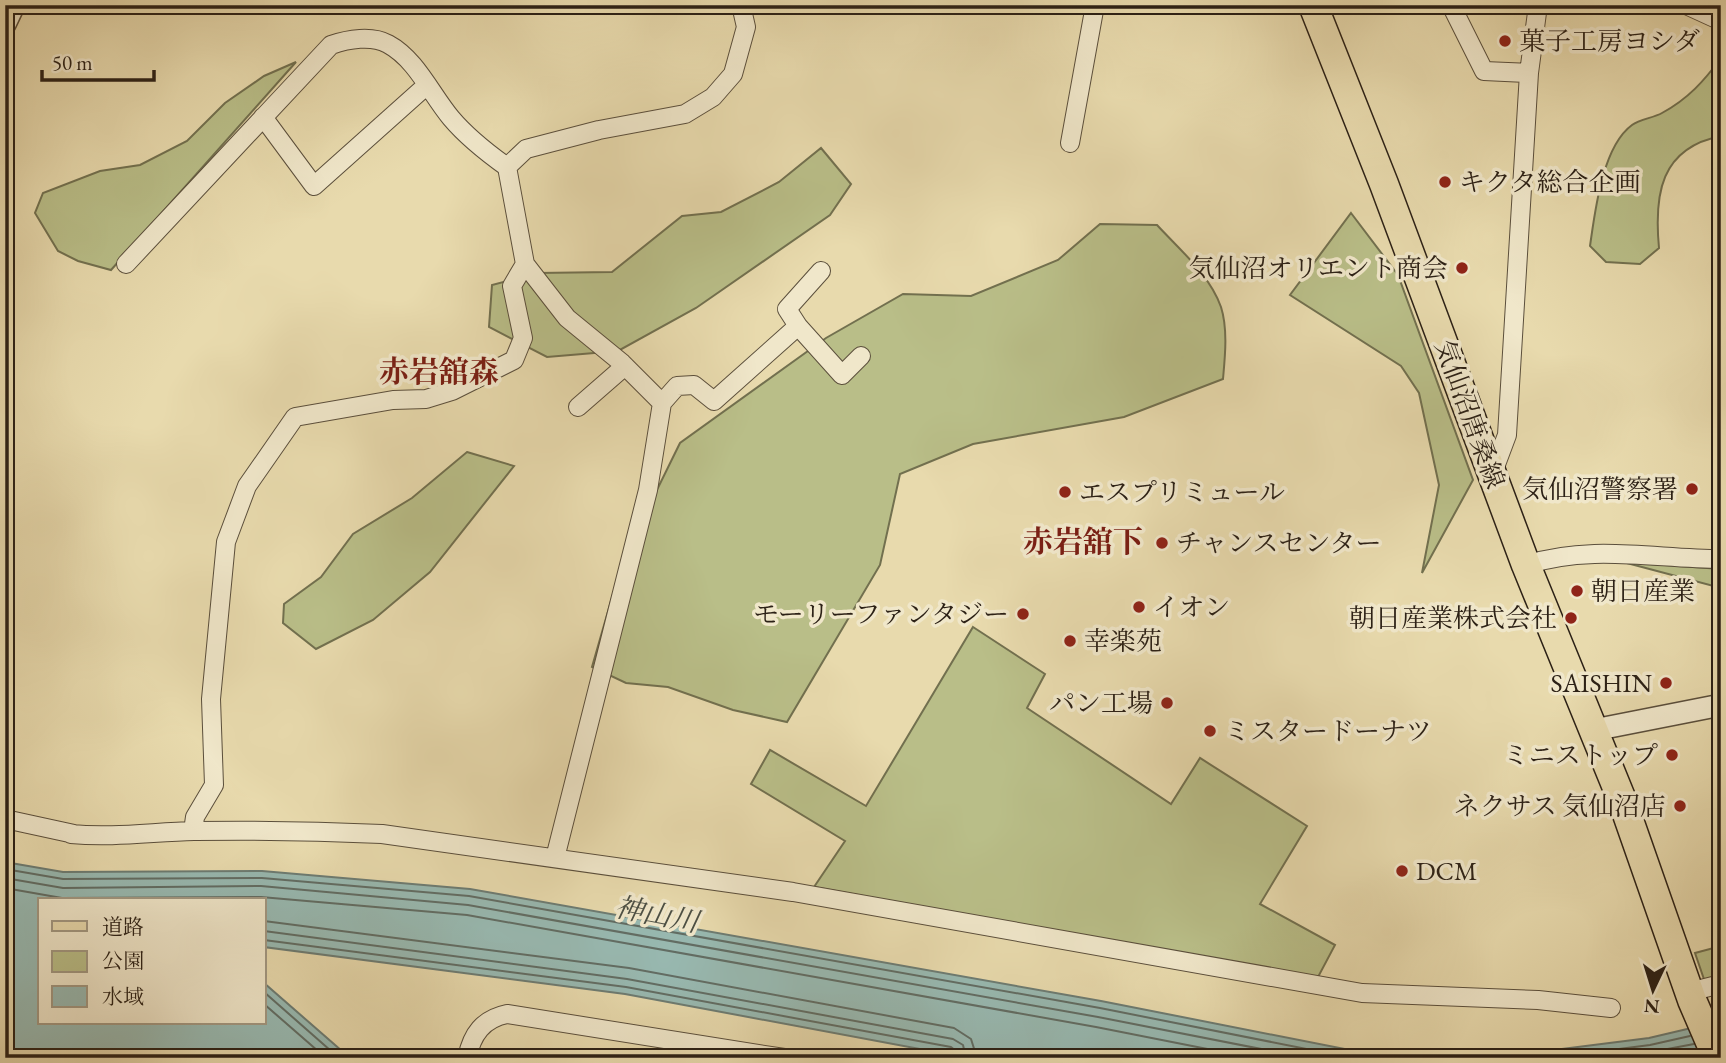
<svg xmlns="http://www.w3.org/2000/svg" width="1726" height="1063" font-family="'EB Garamond','Noto Serif JP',serif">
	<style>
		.green { fill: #b9be88; stroke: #72704f; stroke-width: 2 }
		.water { fill: #98b9b1; stroke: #6d7c73; stroke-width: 2 }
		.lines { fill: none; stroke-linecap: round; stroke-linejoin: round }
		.shore { stroke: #626d64; stroke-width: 2 }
		.minor-casing { stroke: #5b4f3c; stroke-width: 20 }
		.tertiary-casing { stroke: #5b4f3c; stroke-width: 24 }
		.primary-casing { stroke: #2c2116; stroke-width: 31 }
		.minor { stroke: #f0e7ca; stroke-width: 18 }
		.tertiary { stroke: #f0e7ca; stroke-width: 21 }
		.primary { stroke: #e8daad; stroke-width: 28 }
		.poi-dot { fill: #8f2418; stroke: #f0e7ca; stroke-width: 2.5 }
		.labels { text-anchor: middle; stroke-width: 7; stroke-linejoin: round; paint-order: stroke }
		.poi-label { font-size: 26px; fill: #2c2116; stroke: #f0e7ca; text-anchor: start }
		.street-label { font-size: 26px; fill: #2c2116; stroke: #f0e7ca }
		.water-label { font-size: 28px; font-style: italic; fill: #4c4f44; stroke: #f0e7ca }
		.quarter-label { font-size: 30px; font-weight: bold; fill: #7a1f14; stroke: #f0e7ca }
	</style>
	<rect width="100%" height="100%" fill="#e8daad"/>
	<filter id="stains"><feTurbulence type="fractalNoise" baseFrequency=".00286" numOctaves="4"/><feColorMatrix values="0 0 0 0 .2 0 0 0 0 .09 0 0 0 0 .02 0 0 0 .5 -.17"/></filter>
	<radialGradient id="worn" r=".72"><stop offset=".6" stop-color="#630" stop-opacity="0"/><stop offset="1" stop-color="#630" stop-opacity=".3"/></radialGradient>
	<path class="green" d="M1721 58V136C1660 148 1654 195 1659 248L1640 264 1606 262 1590 246C1595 212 1602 147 1632 125 1640 119 1653 118 1662 113 1688 99 1704 81 1721 58Z
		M296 62 111 270 78 261 58 251 35 213 43 193 100 171 140 165 187 141 225 103 264 76Z
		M821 148 851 184 830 215 696 308 618 351 547 357 489 327 492 285 537 273 612 272 682 216 721 212 779 182Z
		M1351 213 1398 275 1473 480 1422 573 1439 485 1419 393 1401 366 1290 295Z
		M1100 224 1157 225C1179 249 1210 275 1221 307 1228 329 1225 357 1223 379L1124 417 973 444 900 474 880 565 787 722 733 710 668 687 626 683 592 667 623 559 680 443 826 338 903 294 971 296 1058 260Z
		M467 452 514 466 430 572 373 620 316 649 283 623 284 604 321 577 353 534 412 498Z
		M1623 562 1721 569V588Z
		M973 627 1045 674 1027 708 1171 804 1200 758 1307 826 1260 904 1335 945 1317 979 814 887 845 841 751 784 770 750 866 806Z
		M1721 946V984L1707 988 1695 953Z"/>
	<path class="water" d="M5 862 63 872 262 871 470 889 1101 1001 1370 1054 1506 1056 1649 1038 1721 1021V1058H968L625 994 264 947V900H40V1023H264V983L350 1058H5Z"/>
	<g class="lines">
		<path class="shore" d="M5 869 63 879 262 878 469 896 1100 1008 1352 1058
			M5 878 63 888 261 886 468 905 1098 1017 1307 1058
			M5 888 62 898 261 897 467 915 1096 1027 1253 1058
			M264 921 629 968 954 1028 971 1039 977 1058
			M264 931 627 979 953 1039 963 1045 966 1058
			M264 940 626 987 951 1047 956 1051 957 1058
			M264 992 339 1058
			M264 1004 326 1058
			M1549 1058 1650 1045 1690 1036
			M1620 1058 1694 1044"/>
		<defs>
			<path id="minor" d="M1451 5 1484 71 1529 73
				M1686 5 1721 21
				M263 117 314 186 427 85
				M1070 143 1095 5
				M126 264 331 45C348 39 372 35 388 44 416 59 431 94 451 118 467 137 486 152 507 167L526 149 599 130 685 114 713 97 733 74 746 27 741 5
				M525 264 567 318 622 363 662 403 677 386 694 385 714 401 798 326 842 375 861 356
				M798 326 787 309 821 271
				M578 407 625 366
				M1492 475 1507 435 1529 73 1538 5
				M1526 565C1591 544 1655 559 1721 559
				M5 819 74 834
				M193 831 195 817 214 785 211 699 226 542 247 486 295 417 393 400 426 399 452 391 514 360 523 338 512 286 525 264 507 167
				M71 834C112 838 153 832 194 831 257 830 319 831 382 834L793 892 1362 993 1538 1000 1611 1008
				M555 858 648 490 662 403
				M1701 989 1721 984
				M467 1058C472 1034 483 1019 507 1014L784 1058"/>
			<path id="tertiary" d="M5 24 14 5
				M1594 730 1721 705"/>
			<path id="primary" d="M1313 5 1384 184 1526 565 1622 800 1692 1000 1717 1058"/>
		</defs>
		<use href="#minor" class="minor-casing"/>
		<use href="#tertiary" class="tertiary-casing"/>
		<use href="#primary" class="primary-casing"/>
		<use href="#minor" class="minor"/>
		<use href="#tertiary" class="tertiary"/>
		<use href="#primary" class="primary"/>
	</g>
	<g class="poi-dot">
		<circle cx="1505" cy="41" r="7"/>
		<circle cx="1445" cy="182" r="7"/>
		<circle cx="1462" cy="268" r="7"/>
		<circle cx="1692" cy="489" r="7"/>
		<circle cx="1065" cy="492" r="7"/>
		<circle cx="1162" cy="543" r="7"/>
		<circle cx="1577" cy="591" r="7"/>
		<circle cx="1139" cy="607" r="7"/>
		<circle cx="1023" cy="614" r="7"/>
		<circle cx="1571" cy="618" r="7"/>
		<circle cx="1070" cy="641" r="7"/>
		<circle cx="1666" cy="683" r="7"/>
		<circle cx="1167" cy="703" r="7"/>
		<circle cx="1210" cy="731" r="7"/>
		<circle cx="1672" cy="755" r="7"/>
		<circle cx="1680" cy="806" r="7"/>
		<circle cx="1402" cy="871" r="7"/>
	</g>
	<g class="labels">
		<g class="poi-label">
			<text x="1519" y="50">菓子工房ヨシダ</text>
			<text x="1459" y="191">キクタ総合企画</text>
			<text x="1448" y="277" text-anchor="end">気仙沼オリエント商会</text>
			<text x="1678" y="498" text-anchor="end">気仙沼警察署</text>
			<text x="1079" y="501">エスプリミュール</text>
			<text x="1176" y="552">チャンスセンター</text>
			<text x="1591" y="600">朝日産業</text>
			<text x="1153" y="616">イオン</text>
			<text x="1009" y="623" text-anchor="end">モーリーファンタジー</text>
			<text x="1557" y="627" text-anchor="end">朝日産業株式会社</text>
			<text x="1084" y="650">幸楽苑</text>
			<text x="1652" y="692" text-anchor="end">SAISHIN</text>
			<text x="1153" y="712" text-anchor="end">パン工場</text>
			<text x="1224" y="740">ミスタードーナツ</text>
			<text x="1658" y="764" text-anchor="end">ミニストップ</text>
			<text x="1666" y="815" text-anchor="end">ネクサス 気仙沼店</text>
			<text x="1416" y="880">DCM</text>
		</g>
		<g class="street-label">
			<text transform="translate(1470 414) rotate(70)" y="9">気仙沼唐桑線</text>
		</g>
		<g class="water-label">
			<text transform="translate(657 914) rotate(11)" y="10">神山川</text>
		</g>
		<g class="quarter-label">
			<text x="439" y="382">赤岩舘森</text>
			<text x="1083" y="552">赤岩舘下</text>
		</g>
	</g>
	<rect width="1726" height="1063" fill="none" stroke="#e8daad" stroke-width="28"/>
	<rect x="7" y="7" width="1712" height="1049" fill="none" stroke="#2c2116" stroke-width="3.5"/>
	<rect x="14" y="14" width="1698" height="1035" fill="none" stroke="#2c2116" stroke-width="2"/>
	<rect x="38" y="898" width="228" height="126" fill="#f0e7ca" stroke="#a29882" stroke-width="2"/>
	<rect x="52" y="921" width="35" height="10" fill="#e8daad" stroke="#a29882" stroke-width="2"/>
	<text x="102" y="934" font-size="21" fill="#2c2116">道路</text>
	<rect x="52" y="951" width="35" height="21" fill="#b9be88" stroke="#a29882" stroke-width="2"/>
	<text x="102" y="968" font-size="21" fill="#2c2116">公園</text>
	<rect x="52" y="986" width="35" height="21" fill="#98b9b1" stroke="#a29882" stroke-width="2"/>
	<text x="102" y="1004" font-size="21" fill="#2c2116">水域</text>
	<g transform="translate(1653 990) rotate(184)" stroke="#f0e7ca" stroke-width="5" paint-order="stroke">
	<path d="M0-5L12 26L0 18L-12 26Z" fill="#2c2116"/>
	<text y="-10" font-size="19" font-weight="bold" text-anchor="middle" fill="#2c2116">N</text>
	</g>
	<path d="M42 70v10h112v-10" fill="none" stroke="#2c2116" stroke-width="3.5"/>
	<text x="52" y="70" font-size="21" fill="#2c2116" stroke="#f0e7ca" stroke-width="5" paint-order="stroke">50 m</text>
	<rect width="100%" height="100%" filter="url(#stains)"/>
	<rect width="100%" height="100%" fill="url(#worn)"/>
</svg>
